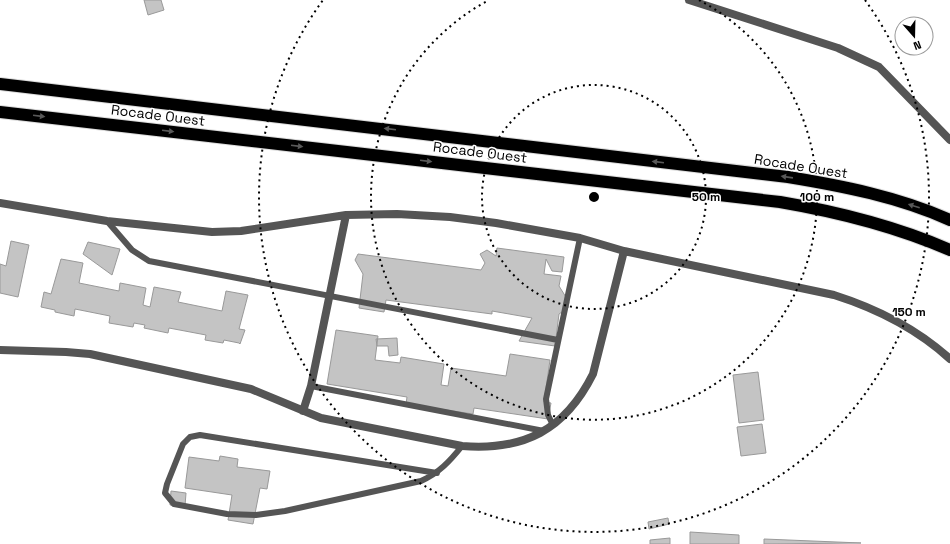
<svg xmlns="http://www.w3.org/2000/svg" width="950" height="544" font-family="'Space Grotesk',sans-serif">
	<style>
		.building { fill: #c4c4c4; stroke: #999 }
		.lines { fill: none; stroke-linecap: round; stroke-linejoin: round }
		.highway-casing { stroke: #dbdbdb; stroke-width: 14 }
		.lane { stroke: #555; stroke-width: 6 }
		.street { stroke: #555; stroke-width: 8 }
		.highway { stroke: #000; stroke-width: 12 }
		.oneway { fill: #595959 }
		.ring { fill: none; stroke: #000; stroke-width: 2; stroke-dasharray: 2 4 }
		.labels { text-anchor: middle; stroke-width: 3; stroke-linejoin: round; paint-order: stroke }
		.street-label { font-size: 14px; fill: #000; stroke: #fff }
		.centre { fill: #000; stroke: #fff; stroke-width: 2 }
		.ring-label { font-size: 12px; text-anchor: middle; font-weight: bold; fill: #000; stroke: #fff; stroke-width: 3; stroke-linejoin: round; paint-order: stroke }
	</style>
	<rect width="100%" height="100%" fill="#fff"/>
	<path class="building" d="M144 0H161L164 10 148 15Z
		M11 241 29 245 18 297 0 293V264L6 266Z
		M88 242 120 249 112 275 83 254Z
		M497 248 564 257 562 272 552 271 546 259 544 274 561 276 559 286 569 302 568 308 559 314 555 346 519 341 532 318 492 311V314L386 300 384 312 359 308 363 274 355 260 358 254 481 270 485 263 480 254 487 250 496 256Z
		M61 259 83 263 79 283 119 291 120 283 146 288 143 305 150 307 154 287 181 292 178 302 222 311 226 291 248 295 239 329 245 330 240 344 239 343 224 340 223 343 205 340 206 335 169 328 168 333 144 328 145 325 134 323 133 327 109 323 110 316 75 309 74 316 55 312V310L41 307 44 292 51 294Z
		M336 330 378 336 375 360 400 363 401 357 444 364 441 385 448 386 451 368 506 376 510 354 550 360 544 402 551 403 548 419 474 408 473 414 406 404 407 397 327 384Z
		M397 338 398 355 389 356 388 346H377L376 339Z
		M758 372 764 420 739 423 733 375Z
		M762 424 766 453 741 456 737 427Z
		M220 456 238 459 237 467 270 471 267 489 260 488 253 524 228 520 232 495 185 488 189 457 219 461Z
		M171 491 186 493 185 506 170 505Z
		M668 518 669 524 649 529 648 522Z
		M690 532 739 535V544H690Z
		M670 538V544H650V540Z
		M764 539 861 543 764 544Z"/>
	<g class="lines">
		<defs>
			<path id="highway" d="M0 84 788 177C843 186 899 197 950 220
				M0 112 780 202C839 212 895 226 950 250"/>
		</defs>
		<use href="#highway" class="highway-casing"/>
		<path class="lane" d="M107 221 132 250 149 261 558 340
			M311 386 544 431
			M553 425 548 415 546 399 580 238
			M437 473 200 435 190 437 183 444 167 484 165 493 174 504 227 514 256 515 285 511 421 481C439 473 450 461 462 446"/>
		<path class="street" d="M689 0 838 48 879 67 950 140
			M0 203 107 221 212 232 241 231 346 215 397 214 450 217 496 223 580 238 624 251 834 295C878 309 916 328 950 359
			M0 350 66 352 90 354 251 389 321 418 462 446C524 451 565 430 593 374L624 251
			M303 411 311 386 346 215"/>
		<use href="#highway" class="highway"/>
	</g>
	<defs><path id="oneway-solid" d="M-6-.8H1V-3.2L6.5 0L1 3.2V.8H-6Z"/></defs>
	<g class="oneway">
		<use href="#oneway-solid" transform="translate(39 116) rotate(7)"/>
		<use href="#oneway-solid" transform="translate(390 129) rotate(-173)"/>
		<use href="#oneway-solid" transform="translate(168 131) rotate(7)"/>
		<use href="#oneway-solid" transform="translate(297 146) rotate(7)"/>
		<use href="#oneway-solid" transform="translate(426 161) rotate(7)"/>
		<use href="#oneway-solid" transform="translate(658 162) rotate(-173)"/>
		<use href="#oneway-solid" transform="translate(787 177) rotate(-172)"/>
		<use href="#oneway-solid" transform="translate(914 206) rotate(-162)"/>
	</g>
	<g class="ring">
		<circle cx="594" cy="197" r="112"/>
		<path d="M699 0A223 223 0 1 1 489 0"/>
		<path d="M865 0A335 335 0 1 1 323 0"/>
	</g>
	<g class="labels">
		<g class="street-label">
			<text transform="translate(158 115) rotate(7)" y="5">Rocade Ouest</text>
			<text transform="translate(480 152) rotate(7)" y="5">Rocade Ouest</text>
			<text transform="translate(801 166) rotate(9)" y="5">Rocade Ouest</text>
		</g>
	</g>
	<circle cx="594" cy="197" r="6" class="centre"/>
	<g class="ring-label">
		<text x="706" y="201">50 m</text>
		<text x="817" y="201">100 m</text>
		<text x="909" y="316">150 m</text>
	</g>
	<g transform="translate(914 36) rotate(160)"><circle r="19" fill="#ffffff" stroke="#999999"/>
	<path d="M0-3L7 15L0 10L-7 15Z" fill="#000000"/>
	<text y="-6" font-size="11" font-weight="bold" text-anchor="middle" fill="#000000">N</text>
	</g>
</svg>
